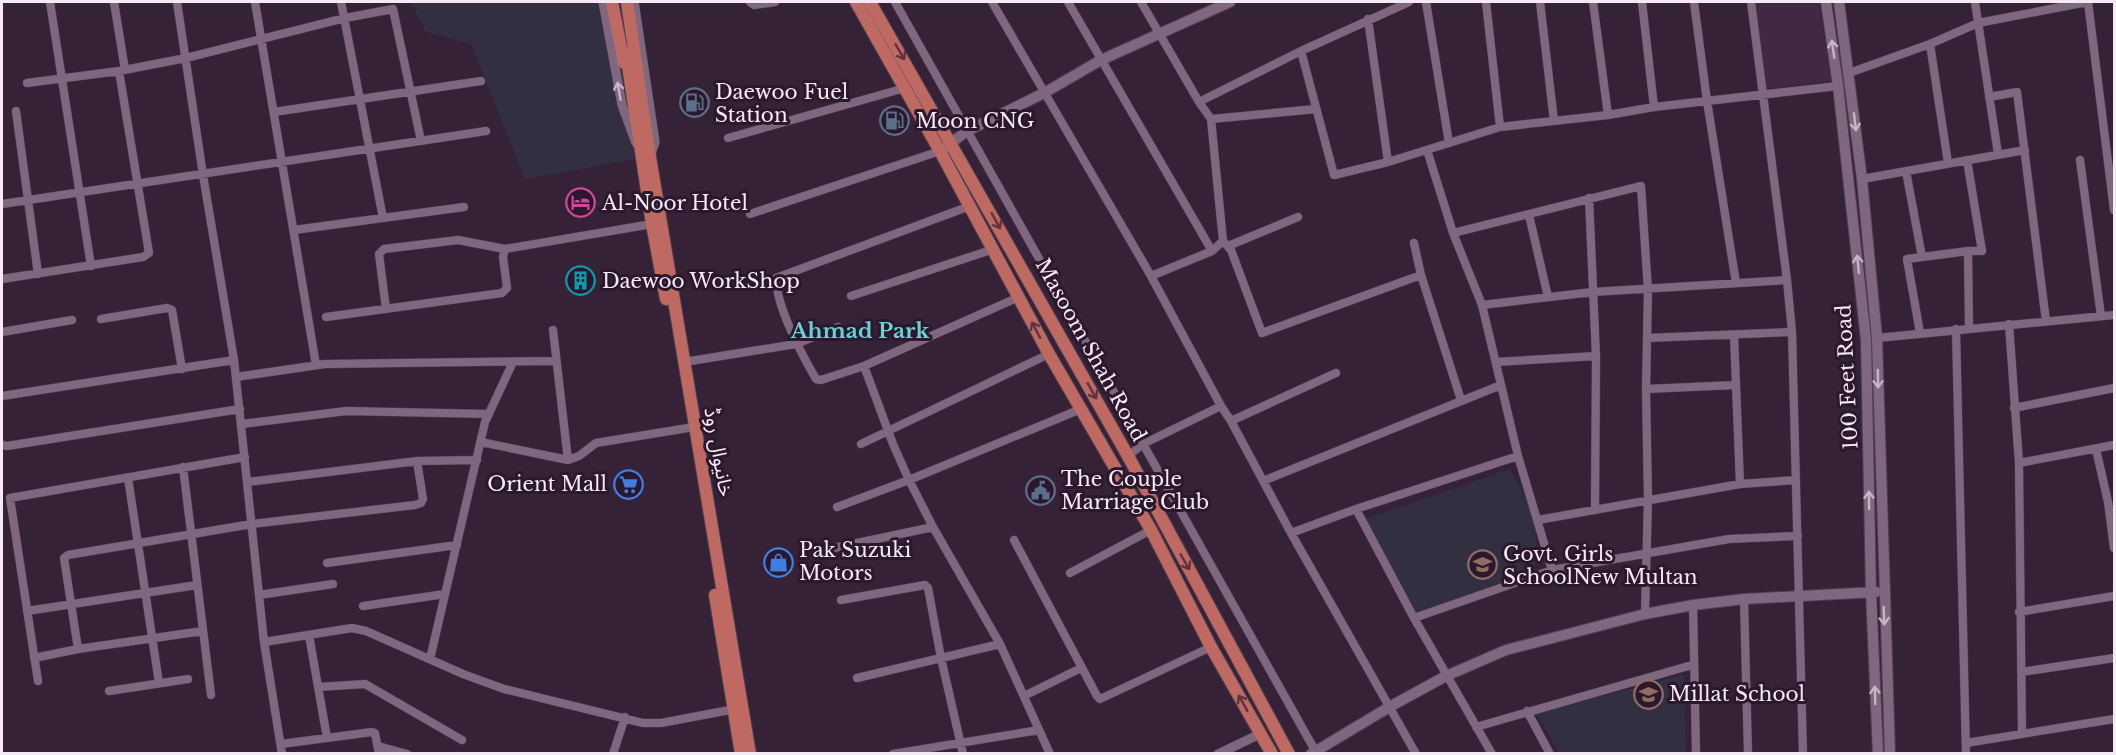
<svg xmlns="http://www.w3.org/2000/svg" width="2116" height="755" font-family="'Libre Baskerville','Noto Sans Arabic',serif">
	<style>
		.built { fill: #422943 }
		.education { fill: #322f40 }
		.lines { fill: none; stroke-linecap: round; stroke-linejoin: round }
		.minor-casing { stroke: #514052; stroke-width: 9 }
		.tertiary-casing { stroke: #514052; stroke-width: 10 }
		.secondary-casing { stroke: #514052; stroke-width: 12 }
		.primary-casing { stroke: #514052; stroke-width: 14 }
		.minor { stroke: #7f677f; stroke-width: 8 }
		.tertiary { stroke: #7f677f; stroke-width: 9 }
		.secondary { stroke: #7f677f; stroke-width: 10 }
		.primary { stroke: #bf6963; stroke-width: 12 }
		.oneway { stroke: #c6b5c6 }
		.oneway2 { stroke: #5f343f }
		.labels { text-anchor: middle; stroke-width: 6; stroke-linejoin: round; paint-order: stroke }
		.poi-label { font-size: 20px; fill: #f6e9f6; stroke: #2c182c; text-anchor: start }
		.street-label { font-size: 20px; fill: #f6e9f6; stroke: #2c182c }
		.neighbourhood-label { font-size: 21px; font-weight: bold; fill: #65d2d4; stroke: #2c182c }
	</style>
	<rect width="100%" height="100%" fill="#362237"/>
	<path class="built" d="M1753 2H1819L1831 81 1766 89Z"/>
	<path class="education" d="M411 2H606L635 159 525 179 471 44 426 32Z
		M1510 469 1538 520 1534 571 1416 613 1363 520Z
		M1684 674 1686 753H1559L1537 714Z"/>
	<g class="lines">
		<defs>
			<path id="minor" d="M50 2 91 266
				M114 2 125 70
				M177 2 203 175 234 360 264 642 282 754
				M255 2 316 365
				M341 2 383 218
				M750 2 754 5 775 2
				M895 2 1317 754
				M992 2 1151 276 1221 406 1231 421 1291 533 1416 754
				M1068 2 1212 251
				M1141 2 1199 102 1211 119 1223 241 1212 251 1151 276
				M1426 2 1449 143
				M1486 2 1500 127
				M1540 2 1554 121
				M1593 2 1608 115
				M1642 2 1654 107
				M1694 2 1707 101 1736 283
				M1751 2 1787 280 1792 332 1803 754
				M1975 2 1998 154
				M2088 2 2114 210
				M1368 19 1388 162
				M1930 44 1948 163
				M1301 51 1334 175 1388 162 1500 127 1608 115 1654 107 1838 86
				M1849 73 1930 44 1978 23 2087 2
				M27 83 119 71 186 58 345 18 393 9 421 141
				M1989 97 2017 92 2046 321
				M1199 102 1301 51 1409 2
				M16 111 38 274
				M274 112 481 81
				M1211 119 1316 109
				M728 138 905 88
				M1427 150 1453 233 1641 186 1648 290 1646 389 1648 499 1645 614
				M1967 160 1982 251H1968L1969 328
				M2080 160 2101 316
				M1906 171 1922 257
				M1862 179 2025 150
				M1589 198 1596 356 1595 510
				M2 204 486 131
				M970 206 776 278C776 306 802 355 816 379L821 380 864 366 1019 297
				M750 214 940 151
				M1529 215 1548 297
				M294 230 464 207
				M1453 233 1482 305 1518 456 1552 570
				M1223 241 1231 250 1262 333 1421 275
				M1414 243 1421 275 1461 400
				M1228 246 1298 217
				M2 279 143 257 149 253 119 71
				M851 296 994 249
				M1482 305 1593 292 1787 280
				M386 309 379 254 384 249 458 240 505 249
				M326 317 502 293 507 288 503 257 505 249 652 224
				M101 319 167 308 172 310 182 369
				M2009 324 2019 463 2022 734
				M1956 329 1966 754
				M553 330 568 460
				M2 332 72 320
				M1920 333 1907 259 1968 251
				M1734 335 1736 385
				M1647 338 1792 332
				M1877 338 2114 315
				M684 362 796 344 838 327
				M1496 362 1596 356
				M864 366 893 444 909 480 933 527 1000 644 1050 754
				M236 377 325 364 556 361
				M2 396 234 360
				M2014 408 2114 388
				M1231 421 1336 373
				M242 424 346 411 489 414
				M481 442 568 460 579 456 596 443 688 428
				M861 444 1049 354
				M2 445 7 446 240 409
				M2096 449 2108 502 2114 548
				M1128 456 1143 444 1221 406
				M2019 463 2114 445
				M183 467 211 695
				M128 478 159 683
				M1263 481 1501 385
				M248 482 417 461 477 460
				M1740 484 1796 480
				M837 507 909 480 1081 409
				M1356 509 1414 618 1492 754
				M1538 520 1740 484 1736 385 1646 389
				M1291 533 1356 509 1518 456
				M1014 540 1097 696 1100 699 1211 647
				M829 549 933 527
				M327 563 457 545
				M1070 573 1151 530
				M259 595 333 584
				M1744 599 1748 754
				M841 600 925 585 928 588 941 658 963 754
				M1693 605 1696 754
				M363 606 445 594
				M27 611 197 585
				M2019 612 2114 596
				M1414 618 1552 570 1729 539 1798 536
				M309 635 327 738
				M264 642 352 628 366 631 463 674 504 689 643 723H661L735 709
				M78 649 64 558 68 555 252 524 415 505 421 503 423 499 417 461
				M34 658 78 649 203 631
				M430 659 485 422 513 362
				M2021 672 2114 658
				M857 678 1000 644
				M38 681 10 498 245 457
				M318 687 365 684 462 740
				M109 691 188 679
				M1024 696 1081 668
				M1527 711 1550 754
				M1476 727 1692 665
				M1966 743 2114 719
				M281 744 372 732 375 733 379 754
				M378 746 407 754
				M613 754 625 717
				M893 754 1039 730"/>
			<path id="tertiary" d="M603 2 622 105 636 143
				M634 2 655 142 650 156
				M1218 754 1260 734"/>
			<path id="secondary" d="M1826 2 1838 86 1866 340 1871 592 1878 754
				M1839 2 1862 179 1877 338 1890 754
				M940 151 967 131 1044 93 1101 60 1230 2
				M1311 754 1391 706 1446 676 1506 650 1645 614 1693 605 1744 599 1876 592"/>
			<path id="primary" d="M612 2 624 63
				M627 2 650 157 750 754
				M856 2 940 151 1049 354 1151 530 1211 647 1272 754
				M870 2 1128 456 1289 754
				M626 53 652 224 666 299
				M715 595 741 754"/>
		</defs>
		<use href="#minor" class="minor-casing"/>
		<use href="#tertiary" class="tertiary-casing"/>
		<use href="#secondary" class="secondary-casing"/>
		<use href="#primary" class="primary-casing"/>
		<use href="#minor" class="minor"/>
		<use href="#tertiary" class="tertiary"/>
		<use href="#secondary" class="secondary"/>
		<use href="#primary" class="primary"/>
	</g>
	<defs><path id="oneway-shaft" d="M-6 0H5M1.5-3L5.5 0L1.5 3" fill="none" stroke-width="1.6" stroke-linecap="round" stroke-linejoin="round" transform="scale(1.5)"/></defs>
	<g class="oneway">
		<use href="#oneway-shaft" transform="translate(1833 49) rotate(-98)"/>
		<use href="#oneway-shaft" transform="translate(619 91) rotate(-100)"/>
		<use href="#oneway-shaft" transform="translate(1855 122) rotate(83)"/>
		<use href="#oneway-shaft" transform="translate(1858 264) rotate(-96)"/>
		<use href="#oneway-shaft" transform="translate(1878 379) rotate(89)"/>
		<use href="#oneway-shaft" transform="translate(1869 500) rotate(-91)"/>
		<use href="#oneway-shaft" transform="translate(1884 616) rotate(88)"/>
		<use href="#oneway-shaft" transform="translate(1875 695) rotate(-92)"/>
	</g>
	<g class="oneway2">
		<use href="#oneway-shaft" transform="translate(900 52) rotate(60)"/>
		<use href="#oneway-shaft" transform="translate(996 221) rotate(61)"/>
		<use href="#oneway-shaft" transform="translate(1036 330) rotate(-118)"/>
		<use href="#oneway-shaft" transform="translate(1092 391) rotate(61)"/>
		<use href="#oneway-shaft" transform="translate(1185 562) rotate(60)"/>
		<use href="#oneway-shaft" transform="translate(1243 703) rotate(-119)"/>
	</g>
	<defs>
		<symbol id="fuel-ring" viewBox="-11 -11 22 22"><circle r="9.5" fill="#2c182c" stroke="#5c6f8a" stroke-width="1.5"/><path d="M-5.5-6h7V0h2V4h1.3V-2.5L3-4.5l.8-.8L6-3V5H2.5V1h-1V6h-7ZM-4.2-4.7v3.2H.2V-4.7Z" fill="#5c6f8a"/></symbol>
		<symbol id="hotel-ring" viewBox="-11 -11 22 22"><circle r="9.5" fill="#2c182c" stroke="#d1479c" stroke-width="1.5"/><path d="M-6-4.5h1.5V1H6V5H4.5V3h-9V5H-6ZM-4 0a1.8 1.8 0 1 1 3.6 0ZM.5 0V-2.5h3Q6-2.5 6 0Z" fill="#d1479c"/></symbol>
		<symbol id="building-ring" viewBox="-11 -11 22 22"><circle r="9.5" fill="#2c182c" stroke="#0f9aa8" stroke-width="1.5"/><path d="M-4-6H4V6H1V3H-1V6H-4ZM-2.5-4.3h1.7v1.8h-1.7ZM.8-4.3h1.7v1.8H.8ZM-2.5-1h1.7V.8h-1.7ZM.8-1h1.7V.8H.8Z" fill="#0f9aa8"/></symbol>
		<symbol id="supermarket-ring" viewBox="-11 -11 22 22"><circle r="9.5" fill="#2c182c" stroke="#3f7fe0" stroke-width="1.5"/><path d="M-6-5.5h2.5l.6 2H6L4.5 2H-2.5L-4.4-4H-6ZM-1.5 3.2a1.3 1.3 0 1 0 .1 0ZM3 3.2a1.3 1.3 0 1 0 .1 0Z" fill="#3f7fe0"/></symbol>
		<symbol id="civic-ring" viewBox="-11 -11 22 22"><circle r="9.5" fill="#2c182c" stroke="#5c6f8a" stroke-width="1.5"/><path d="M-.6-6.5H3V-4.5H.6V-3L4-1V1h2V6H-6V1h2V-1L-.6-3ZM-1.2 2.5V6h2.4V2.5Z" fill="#5c6f8a"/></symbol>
		<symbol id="shop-ring" viewBox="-11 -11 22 22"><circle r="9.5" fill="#2c182c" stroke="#3f7fe0" stroke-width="1.5"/><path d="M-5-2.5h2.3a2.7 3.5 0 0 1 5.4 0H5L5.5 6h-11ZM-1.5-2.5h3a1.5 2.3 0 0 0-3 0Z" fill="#3f7fe0"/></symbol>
		<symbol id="school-ring" viewBox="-11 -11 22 22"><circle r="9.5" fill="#2c182c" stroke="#8d6e63" stroke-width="1.5"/><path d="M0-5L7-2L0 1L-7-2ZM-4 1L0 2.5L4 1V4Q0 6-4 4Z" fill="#8d6e63"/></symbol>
		<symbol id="university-ring" viewBox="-11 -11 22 22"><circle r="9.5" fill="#2c182c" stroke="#8d6e63" stroke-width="1.5"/><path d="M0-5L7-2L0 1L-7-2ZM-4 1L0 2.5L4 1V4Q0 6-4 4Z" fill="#8d6e63"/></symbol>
	</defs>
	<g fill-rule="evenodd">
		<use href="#fuel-ring" x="678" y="86" width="33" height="33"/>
		<use href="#fuel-ring" x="878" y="104" width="33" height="33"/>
		<use href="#hotel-ring" x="564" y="186" width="33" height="33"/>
		<use href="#building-ring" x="564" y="264" width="33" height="33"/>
		<use href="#supermarket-ring" x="612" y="468" width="33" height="33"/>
		<use href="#civic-ring" x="1024" y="474" width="33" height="33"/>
		<use href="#shop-ring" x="762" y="546" width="33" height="33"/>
		<use href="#school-ring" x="1466" y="548" width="33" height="33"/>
		<use href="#university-ring" x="1632" y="678" width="33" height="33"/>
	</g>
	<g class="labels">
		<g class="poi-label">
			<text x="715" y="99">Daewoo Fuel<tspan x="715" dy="23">Station</tspan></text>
			<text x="916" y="128">Moon CNG</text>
			<text x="602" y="210">Al-Noor Hotel</text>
			<text x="602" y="288">Daewoo WorkShop</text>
			<text x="1061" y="486">The Couple<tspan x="1061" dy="23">Marriage Club</tspan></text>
			<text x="607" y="491" text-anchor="end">Orient Mall</text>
			<text x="799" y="557">Pak Suzuki<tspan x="799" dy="23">Motors</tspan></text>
			<text x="1503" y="561">Govt. Girls<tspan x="1503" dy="23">SchoolNew Multan</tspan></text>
			<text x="1669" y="701">Millat School</text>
		</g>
		<g class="street-label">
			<text transform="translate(1091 350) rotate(61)" y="7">Masoom Shah Road</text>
			<text transform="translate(1847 377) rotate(-93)" y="7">100 Feet Road</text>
			<text transform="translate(719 452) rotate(80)" y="7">خانیوال روڈ</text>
		</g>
		<g class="neighbourhood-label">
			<text x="860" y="338">Ahmad Park</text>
		</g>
	</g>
	<rect width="2116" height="755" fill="none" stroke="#f6e9f6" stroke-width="6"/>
</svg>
